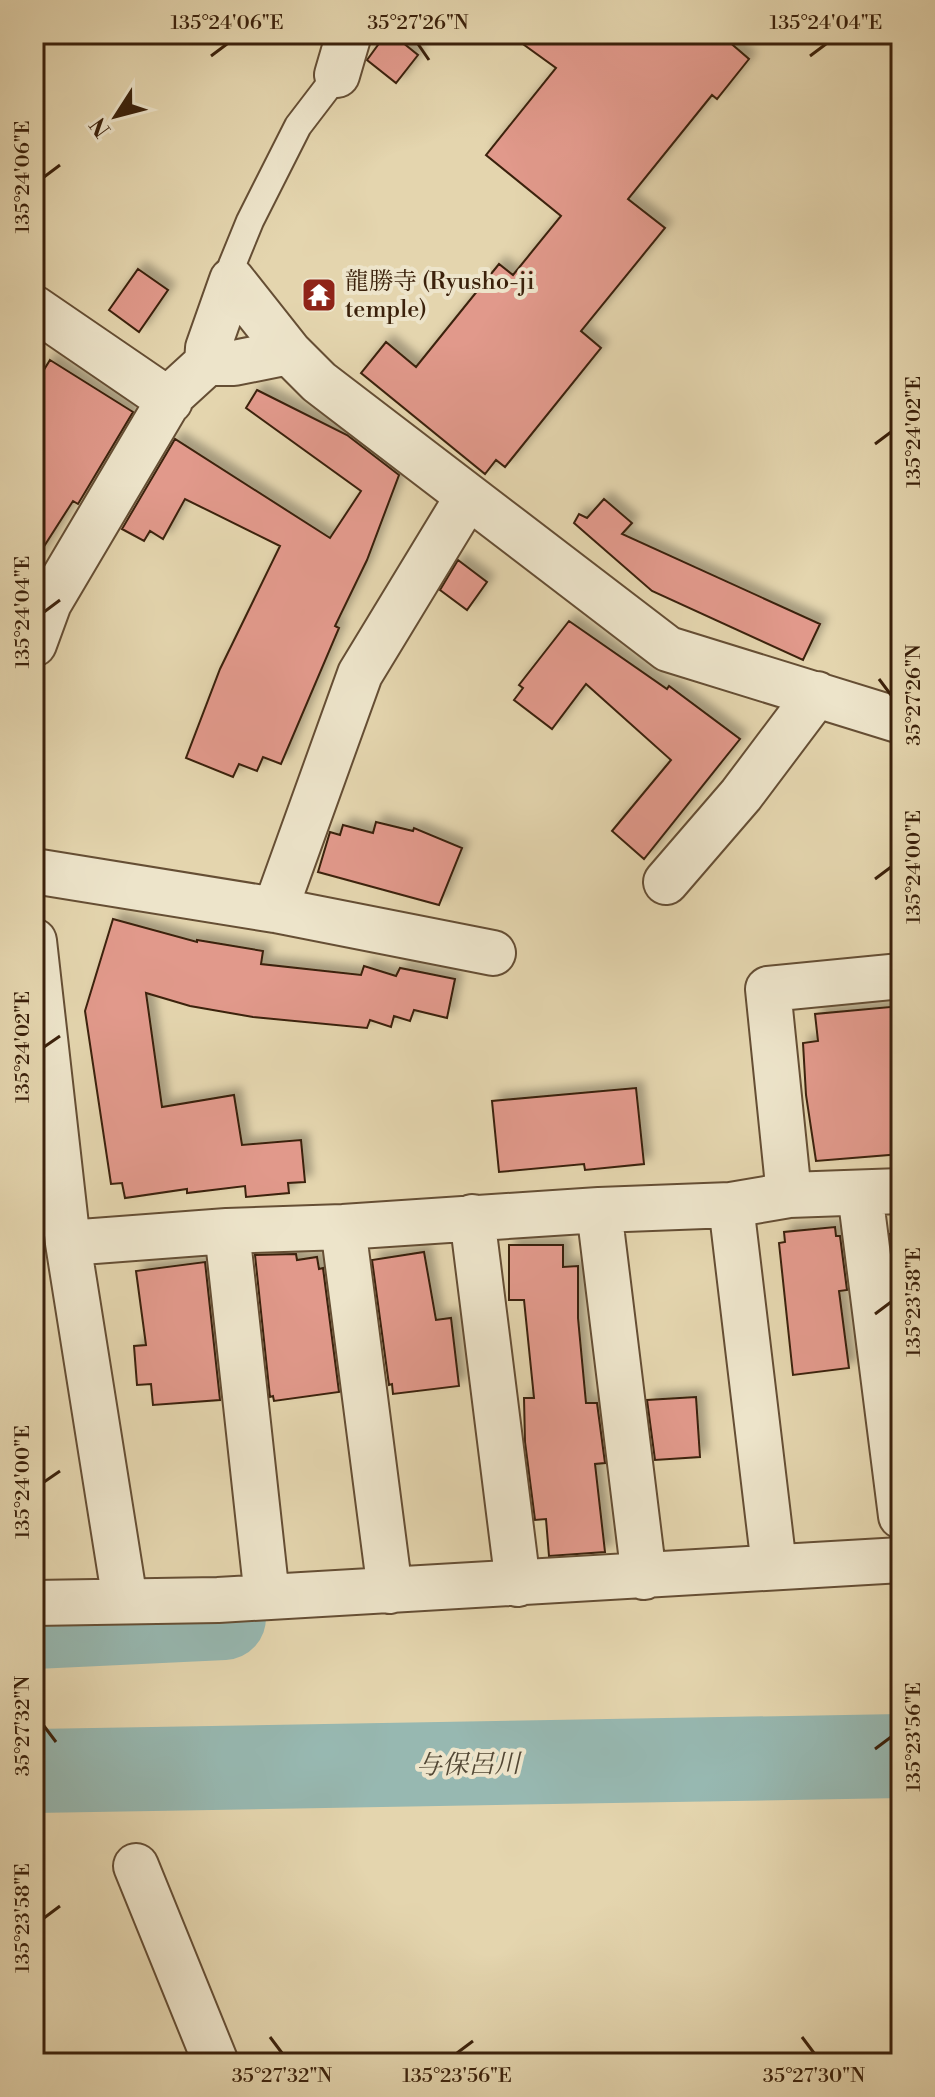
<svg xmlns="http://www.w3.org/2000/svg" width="935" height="2097" font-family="'Libre Bodoni','Noto Serif JP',serif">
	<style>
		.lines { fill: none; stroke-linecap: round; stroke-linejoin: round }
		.river { stroke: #97b8b1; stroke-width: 84 }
		.building { fill: #e1998b; stroke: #3b210b; stroke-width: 2; filter: url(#shadow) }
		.service-casing { stroke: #654e34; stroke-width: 30 }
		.minor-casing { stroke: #654e34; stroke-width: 48 }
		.service { stroke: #ede4ca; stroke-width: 26 }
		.minor { stroke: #ede4ca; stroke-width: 44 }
		.ticks { fill: none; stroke: #3b210b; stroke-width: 3 }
		.labels { text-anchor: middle; stroke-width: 8; stroke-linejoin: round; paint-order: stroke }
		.poi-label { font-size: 24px; fill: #3b210b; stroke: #ede4ca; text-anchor: start }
		.water-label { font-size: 26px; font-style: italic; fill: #524734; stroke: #ede4ca }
		.neatline { fill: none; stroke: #3b210b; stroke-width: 3 }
		.ticks-label { font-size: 20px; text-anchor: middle; fill: #3b210b }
	</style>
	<defs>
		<filter id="shadow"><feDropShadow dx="7" dy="-7" stdDeviation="4" flood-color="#0004"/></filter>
	</defs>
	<rect width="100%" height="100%" fill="#e4d5ae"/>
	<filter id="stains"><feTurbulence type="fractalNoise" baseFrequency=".0025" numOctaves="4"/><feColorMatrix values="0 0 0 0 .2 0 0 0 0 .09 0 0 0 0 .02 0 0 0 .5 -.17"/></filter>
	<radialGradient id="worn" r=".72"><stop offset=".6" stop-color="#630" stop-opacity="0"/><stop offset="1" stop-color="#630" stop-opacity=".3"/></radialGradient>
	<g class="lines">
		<path class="river" d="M34 1627 224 1618
			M34 1771 901 1756"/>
	</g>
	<path class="building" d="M386 34H392L418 55 396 83 367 60Z
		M509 34H720L749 59 717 99 712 95 628 199 665 228 581 331 601 348 505 467 496 460 485 474 361 373 386 342 416 367 499 264 513 275 561 216 486 155 556 68Z
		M138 269 168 290 139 332 109 310Z
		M50 360 133 412 78 504 73 501 34 562V386Z
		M257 390 347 435 399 475 367 560 335 626 339 628 281 764 263 757 257 771 239 764 233 777 186 758 220 669 280 546 185 499 163 539 150 531 144 541 122 529 175 439 330 538 361 491 246 408Z
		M604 499 632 523 622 534 820 624 803 660 652 591 574 523 579 514 587 518Z
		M458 560 487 582 467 610 440 590Z
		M569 621 667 689 669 686 740 739 644 859 612 831 671 760 586 684 552 729 514 700 523 688 519 685Z
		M376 822 413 831 414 828 462 848 439 905 318 872 330 832 340 835 343 825 373 833Z
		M113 919 197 942V940L263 951 261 964 361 975 364 966 396 976 400 968 455 979 447 1018 414 1010 410 1021 394 1016 391 1027 370 1020 367 1028 253 1017 190 1006 146 993 162 1107 234 1095 242 1145 301 1140 305 1182 288 1183 289 1193 246 1197 245 1186 187 1193V1189L125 1198 122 1183 111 1184 85 1011Z
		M901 1006V1154L816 1161 806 1095 803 1043 818 1041 815 1014Z
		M636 1088 644 1164 585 1170 584 1164 499 1172 492 1101Z
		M835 1227 836 1236H840L847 1290 839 1291 849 1368 793 1375 779 1243 785 1242 784 1232Z
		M901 1233V1287H897L890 1234Z
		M509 1245H563V1267L578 1266V1318L586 1403H597L605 1463 595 1464 605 1552 549 1556 546 1519 535 1520 525 1442 524 1398H534L524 1300H509Z
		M424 1252 436 1320 451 1318 459 1386 393 1394 392 1384 389 1385 372 1260Z
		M296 1254 297 1260 317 1257 319 1269 323 1268 339 1392 274 1401 273 1396 270 1397 255 1255Z
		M205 1262 220 1400 153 1405 151 1384 137 1385 134 1346 146 1345 136 1271Z
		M696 1397 700 1457 655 1460 647 1400Z"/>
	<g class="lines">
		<defs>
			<path id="service" d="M232 280V265L250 221 298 126 337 75"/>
			<path id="minor" d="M337 75 349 34
				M34 308 170 401
				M289 352 234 363H207L208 348 232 280 289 352 319 382 668 649 901 721
				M34 644 49 603 172 395 207 363
				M34 871 275 910 493 953
				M666 882 741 795 817 694
				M275 910 360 674 467 498
				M34 941 68 1243 125 1601
				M860 1193 901 1516
				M789 1195 768 989 901 976
				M731 1205 774 1566
				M599 1210 644 1577
				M472 1217 518 1584
				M343 1227 390 1591
				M227 1231 267 1597
				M68 1243 227 1231 343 1227 599 1210 731 1205 789 1195 901 1191
				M34 1603 218 1600 901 1560
				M136 1866 216 2063"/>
		</defs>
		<use href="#service" class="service-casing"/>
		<use href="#minor" class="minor-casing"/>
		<use href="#service" class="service"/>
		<use href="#minor" class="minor"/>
	</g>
	<path class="ticks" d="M418 44 429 60M211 56 227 44M810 56 826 44M44 177 60 165M875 444 891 432M44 612 60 600M879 679 891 695M875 879 891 867M44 1047 60 1036M875 1314 891 1302M44 1482 60 1471M44 1726 56 1742M875 1749 891 1737M44 1918 60 1906M270 2037 282 2053M802 2037 814 2053M457 2053 473 2041"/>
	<defs>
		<symbol id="temple-square" viewBox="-11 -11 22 22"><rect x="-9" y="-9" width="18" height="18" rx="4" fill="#8f2418" stroke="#ede4ca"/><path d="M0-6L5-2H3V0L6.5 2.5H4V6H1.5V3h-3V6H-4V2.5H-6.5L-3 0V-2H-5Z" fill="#fff"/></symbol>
	</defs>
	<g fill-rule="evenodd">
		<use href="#temple-square" x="299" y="275" width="40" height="40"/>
	</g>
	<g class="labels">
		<g class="poi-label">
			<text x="345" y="289">龍勝寺 (Ryusho-ji<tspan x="345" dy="28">temple)</tspan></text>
		</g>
		<g class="water-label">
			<text transform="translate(468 1764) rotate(-1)" y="9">与保呂川</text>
		</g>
	</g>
	<rect width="935" height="2097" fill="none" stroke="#e4d5ae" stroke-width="88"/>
	<g transform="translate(116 116) rotate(234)" stroke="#ede4ca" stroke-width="6" paint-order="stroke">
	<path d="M0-6L14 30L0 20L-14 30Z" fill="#3b210b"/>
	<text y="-12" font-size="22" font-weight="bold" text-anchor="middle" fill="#3b210b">N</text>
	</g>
	<rect x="44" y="44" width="847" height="2009" class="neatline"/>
	<g class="ticks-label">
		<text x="227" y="29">135°24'06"E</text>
		<text x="418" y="29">35°27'26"N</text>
		<text x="826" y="29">135°24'04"E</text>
		<text transform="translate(22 177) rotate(-90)" y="7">135°24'06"E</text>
		<text transform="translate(913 432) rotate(-90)" y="7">135°24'02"E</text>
		<text transform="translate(22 612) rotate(-90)" y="7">135°24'04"E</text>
		<text transform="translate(913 695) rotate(-90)" y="7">35°27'26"N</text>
		<text transform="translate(913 867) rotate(-90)" y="7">135°24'00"E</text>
		<text transform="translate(22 1047) rotate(-90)" y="7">135°24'02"E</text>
		<text transform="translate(913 1302) rotate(-90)" y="7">135°23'58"E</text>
		<text transform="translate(22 1482) rotate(-90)" y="7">135°24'00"E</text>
		<text transform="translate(22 1726) rotate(-90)" y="7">35°27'32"N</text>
		<text transform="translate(913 1737) rotate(-90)" y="7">135°23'56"E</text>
		<text transform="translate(22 1918) rotate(-90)" y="7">135°23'58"E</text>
		<text x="282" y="2082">35°27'32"N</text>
		<text x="457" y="2082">135°23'56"E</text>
		<text x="814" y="2082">35°27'30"N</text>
	</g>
	<rect width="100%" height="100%" filter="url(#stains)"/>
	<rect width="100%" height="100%" fill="url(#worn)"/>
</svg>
